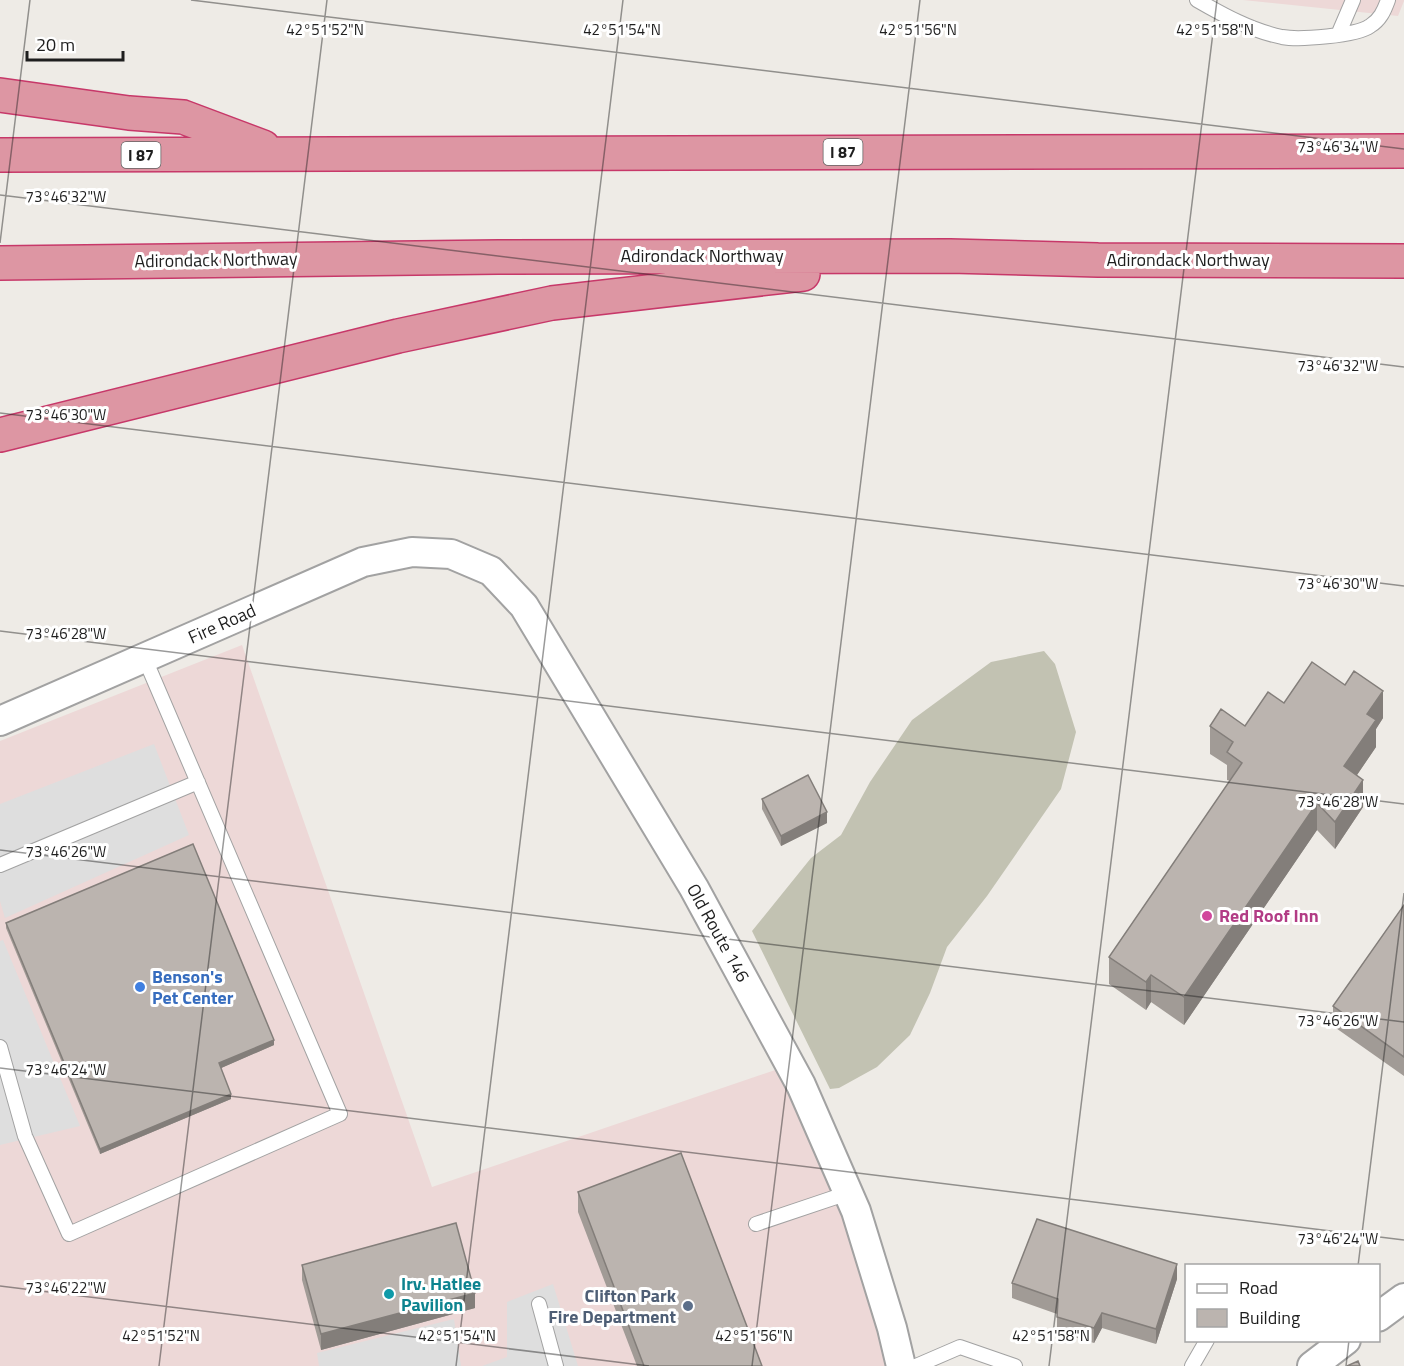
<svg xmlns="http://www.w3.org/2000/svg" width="1404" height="1366" font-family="'Titillium Web',sans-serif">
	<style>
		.commercial { fill: #edd8d7 }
		.construction { fill: #c2c2b2 }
		.parking { fill: #dedede }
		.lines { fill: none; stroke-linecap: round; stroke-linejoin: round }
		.service-casing { stroke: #a2a2a2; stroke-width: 16 }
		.minor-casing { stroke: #a2a2a2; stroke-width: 32 }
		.motorway-casing { stroke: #c73869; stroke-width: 36 }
		.service { stroke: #fff; stroke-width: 14 }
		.minor { stroke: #fff; stroke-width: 28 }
		.motorway { stroke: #dd96a3; stroke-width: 33 }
		.wall { fill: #a19b96 }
		.shaded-wall { fill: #837e7a }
		.building { fill: #bbb4af; stroke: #837e7a; stroke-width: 1.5 }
		.ticks { fill: none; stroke: #1e1e1e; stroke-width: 1.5; stroke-opacity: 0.45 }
		.hotel-dot { fill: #d1479c; stroke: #fff; stroke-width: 2 }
		.shop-dot { fill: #3f7fe0; stroke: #fff; stroke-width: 2 }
		.culture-dot { fill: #0f9aa8; stroke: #fff; stroke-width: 2 }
		.service-dot { fill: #5c6f8a; stroke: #fff; stroke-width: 2 }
		.labels { text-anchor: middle; stroke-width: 6; stroke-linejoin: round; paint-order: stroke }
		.shield { fill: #fff; stroke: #626262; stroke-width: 1.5 }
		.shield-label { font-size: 16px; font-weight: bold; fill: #1e1e1e }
		.street-label { font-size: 18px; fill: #1e1e1e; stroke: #fff }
		.hotel-label { font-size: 18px; font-weight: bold; fill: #b23c85; stroke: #fff; text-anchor: start }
		.shop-label { font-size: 18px; font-weight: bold; fill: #366cbe; stroke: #fff; text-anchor: start }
		.culture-label { font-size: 18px; font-weight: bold; fill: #0d838f; stroke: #fff; text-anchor: start }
		.service-label { font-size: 18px; font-weight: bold; fill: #4e5e75; stroke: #fff; text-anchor: end }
		.ticks-label { font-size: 15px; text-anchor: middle; fill: #1e1e1e; stroke: #fff; stroke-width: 6; stroke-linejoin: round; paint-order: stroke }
	</style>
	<rect width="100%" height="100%" fill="#eeebe6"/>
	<path class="commercial" d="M1243 0H1404V1L1398 16Z
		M242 645 432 1187 790 1065 899 1366H0V741Z"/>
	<path class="construction" d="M1044 651 1055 664 1076 732 1061 789 987 896 947 947 930 993 910 1035 877 1067 839 1088 830 1089 752 931 811 858 841 835 870 782 912 720 991 662Z"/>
	<path class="parking" d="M154 744 189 835 5 918 0 901V804Z
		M3 940 80 1126 0 1145V941Z
		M553 1284 578 1366H482L507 1357V1302Z
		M454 1319 461 1366H319L317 1353Z"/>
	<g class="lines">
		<defs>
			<path id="service" d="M1197 0C1223 15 1252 31 1282 37 1299 40 1356 36 1370 26 1380 20 1384 11 1388 0
				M1338 35 1353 0
				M0 865 198 782
				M0 1047 25 1136 69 1234 340 1114 145 659
				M756 1224 848 1193
				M539 1304 556 1366
				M916 1366 960 1347 1015 1366
				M1192 1366 1207 1340"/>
			<path id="minor" d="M0 721 363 562 412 552 451 554 491 571 524 606 694 888 801 1085 856 1211 892 1328 901 1366
				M1378 1317 1404 1298
				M1312 1366 1346 1340"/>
			<path id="motorway" d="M0 95 129 113 183 117 263 147
				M0 155 1404 151
				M0 263 498 257 950 256 1098 260 1404 261
				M0 435 398 336 552 303 803 274"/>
		</defs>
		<use href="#service" class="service-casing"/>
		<use href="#minor" class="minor-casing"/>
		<use href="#motorway" class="motorway-casing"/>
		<use href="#service" class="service"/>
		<use href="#minor" class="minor"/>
		<use href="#motorway" class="motorway"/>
	</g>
	<path class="wall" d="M1284 703 1383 718 1376 729V747L1357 775 1363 807 1335 849 1317 830 1184 1025 1151 1002 1146 1010 1109 984V957L1230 781 1227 780V765L1210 754V726H1245Z
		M762 799 827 823 781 846 762 809Z
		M1404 905V1076L1333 1026V1006Z
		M6 923 274 1045 221 1068 231 1099 100 1154 6 928Z
		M578 1192 762 1366H637L578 1212Z
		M302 1265 475 1308 321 1350 302 1280Z
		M1177 1279 1156 1344 1102 1328 1094 1343 1057 1332V1314L1012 1298V1283Z"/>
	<path class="shaded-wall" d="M1383 691V718L1376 729V747L1344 794V766L1367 714Z
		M1363 780V807L1335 849V822Z
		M1317 803V830L1184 1025V997Z
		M827 812V823L781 846V836Z
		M1151 975V1002L1146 1010V982Z
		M274 1040V1045L219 1069V1063Z
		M231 1094V1099L100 1154V1149Z
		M1177 1264V1279L1156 1344V1329Z
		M475 1293V1308L321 1350V1334Z
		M1102 1313V1328L1094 1343V1328Z"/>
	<path class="building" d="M1312 662 1345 685 1354 671 1383 691 1367 714 1376 720 1344 766 1363 780 1335 822 1317 803 1184 997 1151 975 1146 982 1109 957 1242 763 1227 752 1233 742 1210 726 1221 709 1245 726 1268 692 1284 703Z
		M808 775 827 812 781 836 762 799Z
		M193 844 274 1040 219 1063 231 1094 100 1149 6 923Z
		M1404 905V1057L1333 1006Z
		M681 1153 762 1366H644L578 1192Z
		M1037 1219 1177 1264 1156 1329 1102 1313 1094 1328 1057 1317 1058 1299 1012 1283Z
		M456 1223 475 1293 321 1334 302 1265Z
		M1358 1361 1360 1366H1347Z"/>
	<path class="ticks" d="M191 0 1404 149M0 195 1404 367M0 243 30 0M0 413 1404 586M0 631 1404 804M0 850 1404 1022M0 1068 1404 1240M1358 1266 1404 893M0 1286 649 1366M159 1366 327 0M456 1366 623 0M752 1366 920 0M1049 1366 1217 0M1346 1366 1349 1340"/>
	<circle class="hotel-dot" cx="1207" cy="916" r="6"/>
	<circle class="shop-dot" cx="140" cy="987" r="6"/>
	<circle class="culture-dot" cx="389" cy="1294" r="6"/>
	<circle class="service-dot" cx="688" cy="1306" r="6"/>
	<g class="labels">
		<g class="shield">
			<rect x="823.5" y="139" width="39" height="26" rx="4.5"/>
			<rect x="121.5" y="142" width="39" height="26" rx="4.5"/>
		</g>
		<g class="shield-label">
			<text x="843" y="158">I 87</text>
			<text x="141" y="161">I 87</text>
		</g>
		<g class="street-label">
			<text x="702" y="262">Adirondack Northway</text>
			<text transform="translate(216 260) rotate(-1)" y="6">Adirondack Northway</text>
			<text x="1188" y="266">Adirondack Northway</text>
			<text transform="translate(222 624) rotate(-24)" y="6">Fire Road</text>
			<text transform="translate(718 933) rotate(61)" y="6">Old Route 146</text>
		</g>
		<g class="hotel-label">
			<text x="1219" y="922">Red Roof Inn</text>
		</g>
		<g class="shop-label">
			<text x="152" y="983">Benson's<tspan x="152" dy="21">Pet Center</tspan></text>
		</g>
		<g class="culture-label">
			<text x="401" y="1290">Irv. Hatlee<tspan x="401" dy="21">Pavilion</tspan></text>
		</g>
		<g class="service-label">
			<text x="676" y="1302">Clifton Park<tspan x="676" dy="21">Fire Department</tspan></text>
		</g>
	</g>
	<g class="ticks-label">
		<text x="325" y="35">42°51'52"N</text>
		<text x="622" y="35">42°51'54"N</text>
		<text x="918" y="35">42°51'56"N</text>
		<text x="1215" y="35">42°51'58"N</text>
		<text x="1338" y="152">73°46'34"W</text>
		<text x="66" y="202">73°46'32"W</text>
		<text x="1338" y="371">73°46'32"W</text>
		<text x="66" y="420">73°46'30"W</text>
		<text x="1338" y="589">73°46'30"W</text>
		<text x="66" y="639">73°46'28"W</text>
		<text x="1338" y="807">73°46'28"W</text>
		<text x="66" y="857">73°46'26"W</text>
		<text x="1338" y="1026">73°46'26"W</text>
		<text x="66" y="1075">73°46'24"W</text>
		<text x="1338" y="1244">73°46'24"W</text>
		<text x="66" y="1293">73°46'22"W</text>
		<text x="161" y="1341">42°51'52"N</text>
		<text x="457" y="1341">42°51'54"N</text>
		<text x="754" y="1341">42°51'56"N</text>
		<text x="1051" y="1341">42°51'58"N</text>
	</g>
	<rect x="1185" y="1264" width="195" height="78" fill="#ffffff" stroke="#a5a5a5" stroke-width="1.5"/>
	<rect x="1197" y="1284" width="30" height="9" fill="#ffffff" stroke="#a5a5a5" stroke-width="1.5"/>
	<text x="1239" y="1294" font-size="18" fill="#1e1e1e">Road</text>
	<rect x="1197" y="1309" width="30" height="18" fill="#bbb4af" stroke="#a5a5a5" stroke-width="1.5"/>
	<text x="1239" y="1324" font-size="18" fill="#1e1e1e">Building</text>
	<path d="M27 51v9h96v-9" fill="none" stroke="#1e1e1e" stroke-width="3"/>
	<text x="36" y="51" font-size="18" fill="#1e1e1e" stroke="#ffffff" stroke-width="4.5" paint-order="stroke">20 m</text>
</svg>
